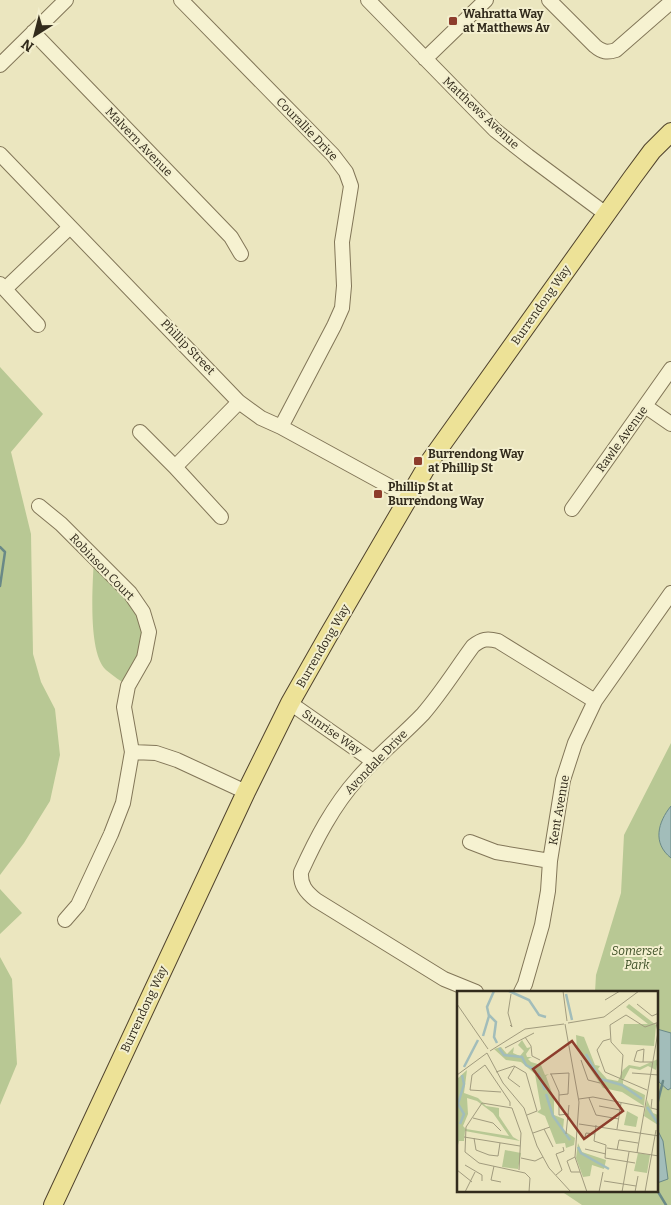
<svg xmlns="http://www.w3.org/2000/svg" width="671" height="1205" font-family="Bitter,serif">
	<style>
		.green { fill: #b8c894 }
		.water { fill: #a2bdba; stroke: #6a8987 }
		.lines { fill: none; stroke-linecap: round; stroke-linejoin: round }
		.stream { stroke: #6a8987; stroke-width: 2.5 }
		.minor-casing { stroke: #827658; stroke-width: 16 }
		.major-casing { stroke: #50432d; stroke-width: 20 }
		.minor { stroke: #f6f2d1; stroke-width: 14 }
		.major { stroke: #ede297; stroke-width: 18 }
		.poi-dot { fill: #8d3d2c; stroke: #f3efce; stroke-width: 2 }
		.labels { text-anchor: middle; stroke-width: 4; stroke-linejoin: round; paint-order: stroke }
		.poi-label { font-size: 12px; font-weight: bold; fill: #322b1c; stroke: #f3efce; text-anchor: start }
		.street-label { font-size: 12px; fill: #322b1c; stroke: #f3efce }
		.park-label { font-size: 12px; font-style: italic; fill: #3b4d24; stroke: #f3efce }
		.inset-river { fill: none; stroke: #a2bdba; stroke-width: 2.5 }
		.inset-road { fill: none; stroke: #a19b7e; stroke-width: 1 }
		.view { fill: #8d3d2c; fill-opacity: 0.15; stroke: #8d3d2c; stroke-width: 2.5 }
		.inset-edge { fill: none; stroke: #322b1c; stroke-width: 2.5 }
	</style>
	<rect width="100%" height="100%" fill="#ebe6bf"/>
	<path class="green" d="M0 367 43 414 11 452 31 534 33 654 41 682 55 709 60 755 50 801 24 843 0 875Z
		M94 556 130 593 149 632 128 686C121 681 113 676 106 670 87 652 93 582 94 556Z
		M671 743V1205H582L561 1191H657V992H595L596 975 621 893 624 835Z
		M0 889 22 913 0 934Z
		M0 957 12 979 17 1064 0 1105Z"/>
	<path class="water" d="M671 806V858C652 843 658 822 671 806Z
		M657 1029 671 1033V1088L668 1090 659 1082 657 1070Z
		M657 1129 663 1141 668 1179 657 1183Z"/>
	<g class="lines">
		<path class="stream" d="M0 547 5 552 0 586
			M657 1105 663 1081
			M657 1190 666 1205"/>
		<defs>
			<path id="minor" d="M181 0 333 155 346 172 351 186 342 242 344 286 342 308 334 326 281 427
				M368 0 495 130 528 156 606 214
				M549 0 595 46C602 52 607 53 616 50L671 2
				M33 32 231 237 241 254
				M425 59 486 0
				M0 65 66 0
				M0 154 239 402 261 418 281 427 409 497
				M0 284 38 325
				M5 289 70 227
				M645 406 671 424
				M140 432 175 467 221 517
				M175 467 239 402
				M39 506 61 524 130 593 143 612 149 632 144 658 128 686 124 707 132 752 123 803 111 834 78 905 65 920
				M572 509 671 369
				M290 703 373 761
				M132 752 156 753 177 760 246 792
				M470 842 496 852 550 861
				M476 992 444 979 316 900C306 892 300 885 301 872 316 839 333 806 358 778 378 755 402 736 423 714 442 692 456 669 473 646 482 639 487 638 498 641L595 701
				M521 992 525 984 542 925 548 891 550 861 563 780 575 743 595 701 671 593"/>
			<path id="major" d="M53 1205 246 792 290 703 328 636 430 461 632 178 652 151 671 132"/>
		</defs>
		<use href="#minor" class="minor-casing"/>
		<use href="#major" class="major-casing"/>
		<use href="#minor" class="minor"/>
		<use href="#major" class="major"/>
	</g>
	<g class="poi-dot">
		<rect x="448" y="16" width="10" height="10" rx="2.5"/>
		<rect x="413" y="456" width="10" height="10" rx="2.5"/>
		<rect x="373" y="489" width="10" height="10" rx="2.5"/>
	</g>
	<g class="labels">
		<g class="poi-label">
			<text x="463" y="18">Wahratta Way<tspan x="463" dy="14">at Matthews Av</tspan></text>
			<text x="428" y="458">Burrendong Way<tspan x="428" dy="14">at Phillip St</tspan></text>
			<text x="388" y="491">Phillip St at<tspan x="388" dy="14">Burrendong Way</tspan></text>
		</g>
		<g class="street-label">
			<text transform="translate(481 113) rotate(43)" y="4">Matthews Avenue</text>
			<text transform="translate(307 129) rotate(46)" y="4">Courallie Drive</text>
			<text transform="translate(139 142) rotate(46)" y="4">Malvern Avenue</text>
			<text transform="translate(541 305) rotate(-55)" y="4">Burrendong Way</text>
			<text transform="translate(188 347) rotate(46)" y="4">Phillip Street</text>
			<text transform="translate(622 439) rotate(-54)" y="4">Rawle Avenue</text>
			<text transform="translate(102 567) rotate(46)" y="4">Robinson Court</text>
			<text transform="translate(323 646) rotate(-60)" y="4">Burrendong Way</text>
			<text transform="translate(332 732) rotate(35)" y="4">Sunrise Way</text>
			<text transform="translate(376 762) rotate(-46)" y="4">Avondale Drive</text>
			<text transform="translate(559 810) rotate(-80)" y="4">Kent Avenue</text>
			<text transform="translate(144 1009) rotate(-65)" y="4">Burrendong Way</text>
		</g>
		<g class="park-label">
			<text x="637" y="955">Somerset<tspan x="637" dy="14">Park</tspan></text>
		</g>
	</g>
	<g transform="translate(457 991)">
		<rect width="201" height="201" fill="#ebe6bf"/>
		<path d="M172 13 199 34 197 55 164 53 167 33H191L169 16ZM119 44 127 46 138 74 143 75 141 78 150 88 161 90 166 79 172 74 183 76 201 68 199 79 191 75 183 79 173 77 166 90V93L188 104 187 115 165 101 146 97 120 58ZM65 49 70 57 74 56 69 63 70 66H75L71 68 74 71 84 74 88 84 92 83 89 85 97 108V124L107 128 106 139 118 147 117 154 109 157 108 152 99 153 88 125 80 121 84 118 78 83 64 71 49 69 37 58 44 56 50 63 57 56 56 62 63 65 67 60 61 54ZM10 79 7 102 21 107 29 115 42 117V125L56 146 63 150 8 140 7 150H2L0 158V88ZM10 107 20 110 36 122 52 145 9 138 6 135 11 123ZM190 109 196 122 201 124V134L187 125ZM170 120 181 126 179 136 167 134ZM121 152 125 161 149 169 147 178 135 174 133 185 126 186 119 167ZM48 159 64 162 61 178 45 176ZM181 162 193 164 190 182 177 180Z" fill="#b8c894" fill-rule="evenodd"/>
		<path class="inset-river" d="M52 0 72 9 82 24 89 26M109 3 115 29M31 23 39 31 37 46 40 52M26 45 32 25 30 16 37 0M42 57 47 64 65 66 69 74 79 79M129 63 143 88 165 94 185 108M7 76 21 49M81 82 88 99M89 103 96 125 113 149M190 116 202 134M3 133 7 123 1 113 7 93 5 84M121 156 124 162 152 178"/>
		<path class="inset-road" d="M106 0 110 30M148 9 163 0M0 13 31 58M180 13 195 25 202 22M111 32 147 26 182 0M108 33 122 111 118 166 130 201M53 34 55 36 51 22 54 3M68 46 74 55 75 65 83 69M153 48 146 50 140 59 148 81 190 99M48 57 77 42M33 60 68 38 107 33M30 62 46 92 67 117 80 155 92 177 114 201M124 69 131 89 143 92M186 71 187 58 180 60 177 70 183 71H195M58 75 51 87 63 96M39 81 57 75 69 82 80 120 70 124M175 82 202 84M93 83 112 82 111 103 102 104M94 83 102 101V124L112 123M0 84 30 62M164 87 166 64 154 51 153 34 169 24 188 36 202 31M44 101 13 99 15 84 28 74 53 111V115M132 107 139 124 162 128M122 108 136 106 187 116M195 108 194 117 202 119M142 115 163 119M16 127 36 132 44 140M122 133 202 145M139 134 137 150 149 154 148 167 178 172M87 138 96 156M160 138 164 112M76 142 93 136M109 143 112 114M7 146 63 155M17 147 19 159 32 164 41 165 43 152M127 149 129 142 138 143M150 157 202 165M128 158 149 163M160 159 162 149 181 152M180 162 201 41 199 32M118 166 110 170 114 181H123M64 167 78 170 86 166M8 174 25 184V190M37 175 34 189 44 191M0 179 15 191M62 179 64 142 55 117 25 112 9 136 8 161 22 172 68 182 73 187 72 201M99 184 105 179 99 163 107 160 106 156M147 190 179 195M8 201 18 181M142 201 146 181M165 201 172 161M178 201 181 185M188 201 199 139"/>
		<path class="view" d="M115 50 166 120 127 148 76 78Z"/>
		<rect width="201" height="201" class="inset-edge"/>
	</g>
	<g transform="translate(35 35) rotate(216)" stroke="#f3efce" stroke-width="4" paint-order="stroke">
	<path d="M0-4L9 19L0 12L-9 19Z" fill="#322b1c"/>
	<text y="-8" font-size="14" font-weight="bold" text-anchor="middle" fill="#322b1c">N</text>
	</g>
</svg>
